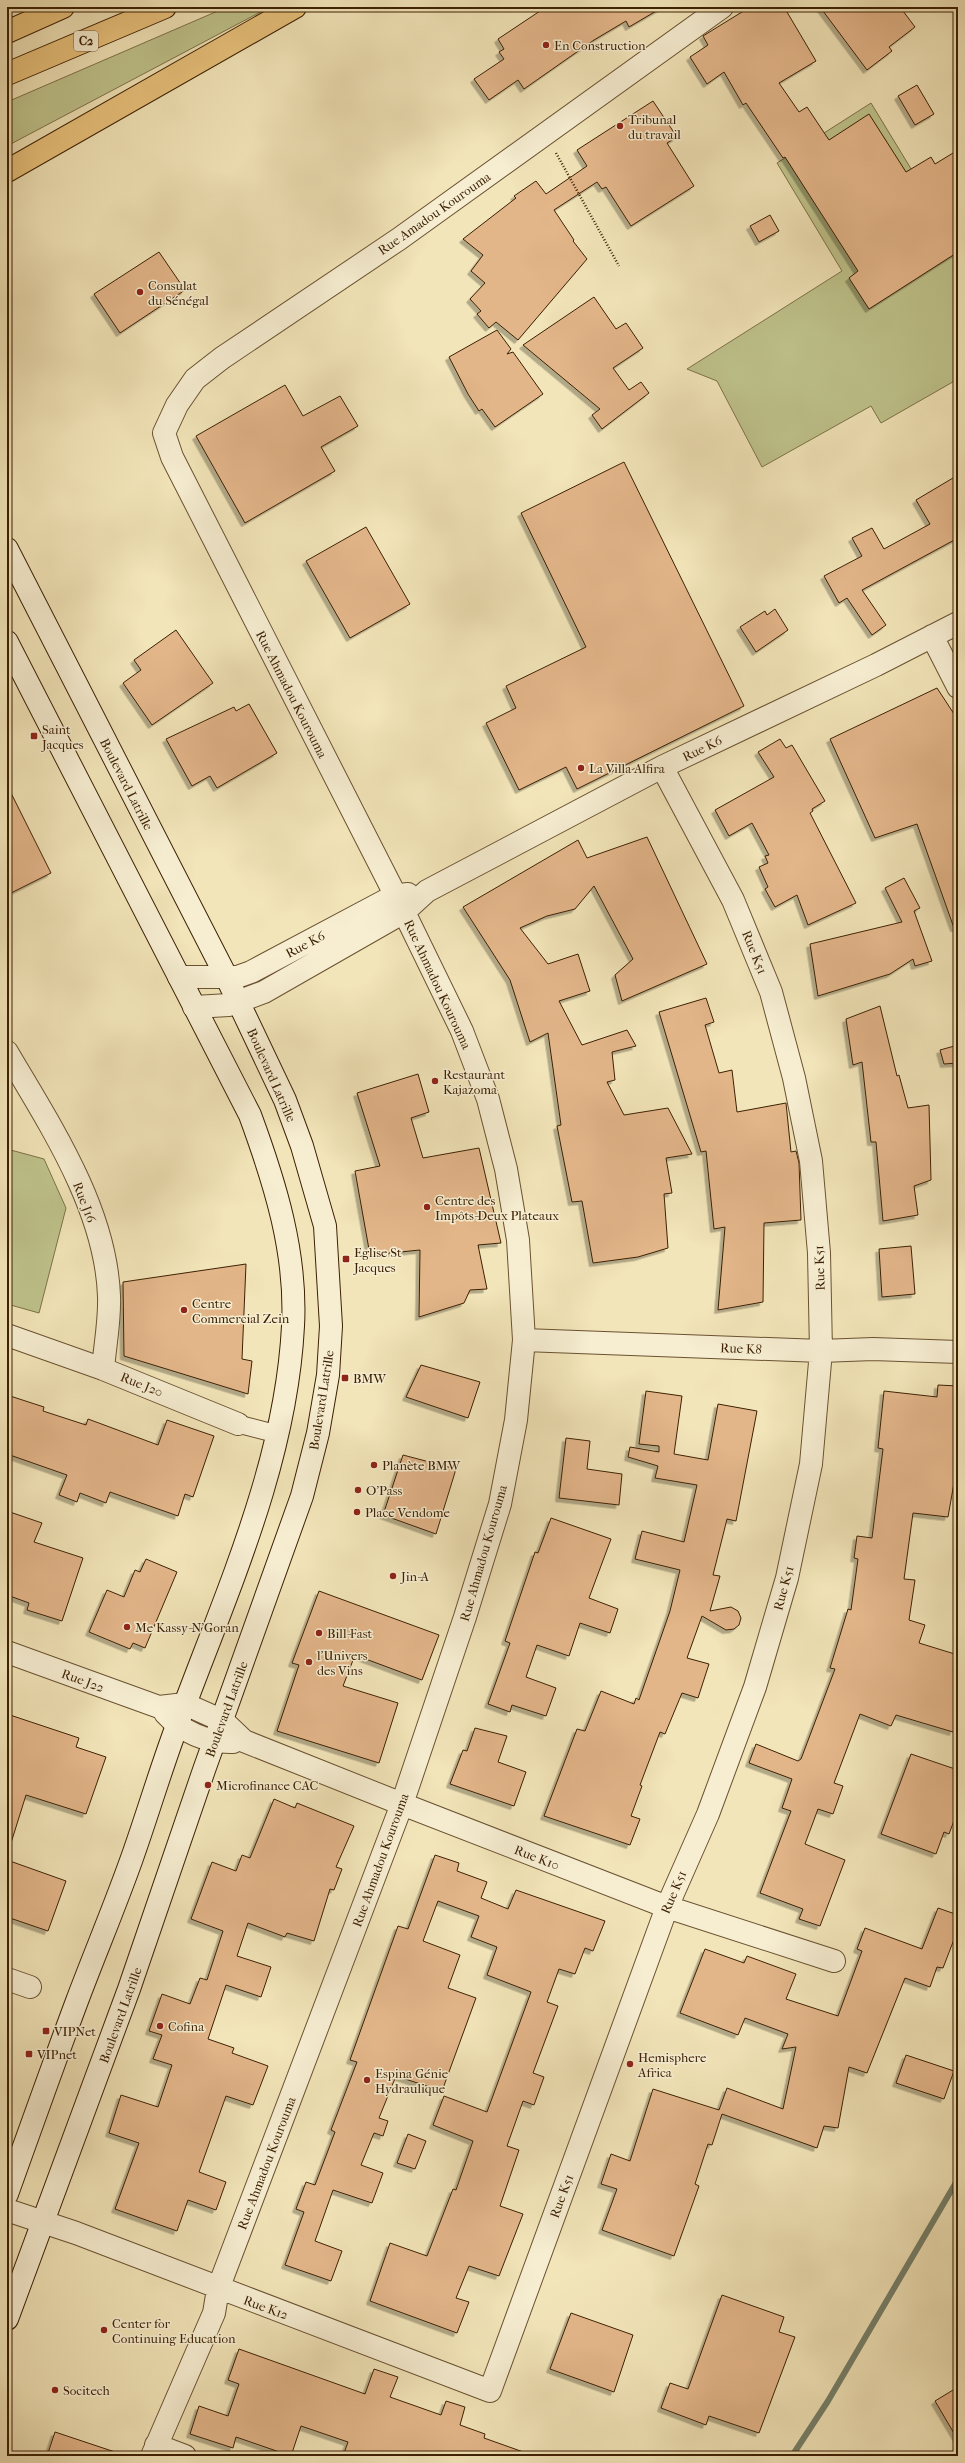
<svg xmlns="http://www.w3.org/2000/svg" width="965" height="2463" font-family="'IM FELL French Canon',serif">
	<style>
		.green { fill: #bfc38c; stroke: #7e7248 }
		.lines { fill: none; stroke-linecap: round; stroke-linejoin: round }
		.stream { stroke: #75806b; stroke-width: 6 }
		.building { fill: #e3b68a; stroke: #3c2104; filter: url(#shadow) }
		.pedestrian-casing { stroke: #6a5231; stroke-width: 19 }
		.minor-casing { stroke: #6a5231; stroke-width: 24 }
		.secondary-casing { stroke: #3c2104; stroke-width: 24 }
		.motorway-casing { stroke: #3c2104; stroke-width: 24 }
		.path { stroke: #3c2104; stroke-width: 2.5; stroke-dasharray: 1 2; stroke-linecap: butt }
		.pedestrian { stroke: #f7eed2; stroke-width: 17 }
		.minor { stroke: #f7eed2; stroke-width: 22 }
		.secondary { stroke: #f7eed2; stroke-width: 22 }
		.motorway { stroke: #e9c27c; stroke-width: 22 }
		.poi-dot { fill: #8f2418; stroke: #f7eed2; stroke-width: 1.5 }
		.labels { text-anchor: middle; stroke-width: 3; stroke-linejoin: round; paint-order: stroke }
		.shield { fill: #f7eed2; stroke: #745e42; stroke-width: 1 }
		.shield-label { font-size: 12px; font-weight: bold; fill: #3c2104 }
		.poi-label { font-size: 13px; fill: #3c2104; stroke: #f7eed2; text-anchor: start }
		.street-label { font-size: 13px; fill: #3c2104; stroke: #f7eed2 }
	</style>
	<defs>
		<filter id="shadow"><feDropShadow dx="-3.5" dy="3.5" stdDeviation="0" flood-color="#0004"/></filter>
	</defs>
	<rect width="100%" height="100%" fill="#f2e5b9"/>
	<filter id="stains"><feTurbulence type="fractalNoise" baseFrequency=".005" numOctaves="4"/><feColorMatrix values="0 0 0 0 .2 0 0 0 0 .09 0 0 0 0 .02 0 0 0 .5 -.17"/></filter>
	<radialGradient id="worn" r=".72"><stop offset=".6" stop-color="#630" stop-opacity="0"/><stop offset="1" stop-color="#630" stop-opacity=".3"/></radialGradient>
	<path class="green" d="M227 7H270L7 146V102Z
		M871 103 958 246V379L881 423 871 406 762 467 717 381 687 369 842 271 777 163Z
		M7 1149 44 1159 66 1208 39 1313 7 1304Z"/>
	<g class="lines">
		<path class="stream" d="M792 2456 828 2401 958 2179"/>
	</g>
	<path class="building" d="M546 7H663L629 27 626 21 594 40 524 89 518 80 489 100 474 79 504 59 499 52 504 49 498 39Z
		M750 7H784L816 61 779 83 799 112 807 107 829 140 869 114 906 172 931 157 935 164 958 150V252L869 309 849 278 858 271 785 157 783 158 746 103 743 105 724 72 707 84 690 57 708 45 703 36Z
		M820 7H900L915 27 889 47 892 51 867 70Z
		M917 85 934 114 915 125 898 96Z
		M653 101 677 137 667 143 694 186 631 226 606 187 602 189 597 182 554 210 574 240 573 241 587 259 518 340 496 322 489 328 477 314 481 311 470 299 485 283 471 271 483 255 463 239 516 198 514 196 536 181 546 194 587 166 577 150Z
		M770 215 779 231 759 242 750 226Z
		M159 252 185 290 120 333 94 294Z
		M594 297 616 329 626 323 643 348 613 368 629 390 641 382 649 393 602 429 592 415 600 409 523 345Z
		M497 330 511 349 507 354 513 352 543 394 495 427 482 409 479 411 468 394 449 357Z
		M285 385 303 416 340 396 358 426 321 447 335 471 245 523 196 436Z
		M624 462 744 706 577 789 566 767 519 790 486 723 516 708 506 686 586 647 521 513Z
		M958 475V538L862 590 886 625 872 635 847 598 839 603 824 576 862 556 852 538 872 528 884 549 930 524 916 500Z
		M366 527 410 604 350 638 306 561Z
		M775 609 788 630 756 652 740 627 765 611 767 615Z
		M176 630 213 683 152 725 123 683 141 670 134 660Z
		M937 688 958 720V928H954L917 824 875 838 830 739Z
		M249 704 277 753 217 788 210 776 192 786 166 739 234 707 236 711Z
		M780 739 786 748 792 745 825 801 812 809 813 811 810 813 856 903 808 925 797 895 775 907 765 889 768 887 759 867 768 863 765 856 769 855 752 823 729 836 715 810 774 777 758 752Z
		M7 785 51 873 7 895Z
		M647 837 707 964 622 1001 615 975 633 959 594 886 575 909 547 916 520 928 548 964 578 954 590 991 559 1001 582 1045 627 1030 636 1046 612 1052 615 1080 607 1082 624 1115 668 1108 692 1154 666 1158 672 1193 664 1194 668 1248 638 1257 593 1263 582 1201 572 1202 557 1126 561 1125 548 1033 530 1042 510 980 463 907 578 840 587 858Z
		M904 878 920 908 914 911 932 961 915 966 913 959 890 974 818 996 810 944 902 922 885 888Z
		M706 998 714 1022 705 1025 719 1073 732 1070 737 1112 786 1103 791 1152 796 1151 799 1163 801 1220 764 1223 763 1302 718 1310 725 1227 714 1229 706 1151 701 1152 659 1012Z
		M880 1006 897 1076 899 1075 908 1108 929 1105 931 1180 914 1186 918 1215 883 1221 876 1142H871L862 1062 853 1065 846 1019Z
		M958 1045V1063L944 1064 940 1050Z
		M418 1074 429 1112 411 1118 423 1158 479 1148 501 1243 478 1245 487 1289 470 1290 464 1303 419 1317 420 1250 370 1255 355 1171 380 1166 357 1093Z
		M911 1246 915 1294 882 1297 879 1249Z
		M246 1264 242 1359 252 1361 248 1394 124 1356 123 1282Z
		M421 1365 480 1382 468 1418 406 1397Z
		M938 1385 958 1386V1460L948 1517 913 1513 904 1579 915 1580 909 1620 925 1625 919 1643 958 1655V1715L953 1732 896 1715 891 1726 860 1714 834 1783 843 1786 833 1814 818 1809 805 1844 845 1860 820 1926 799 1919 803 1909 760 1893 791 1811 782 1808 792 1779 749 1763 756 1744 798 1761 801 1759 835 1669 830 1668 848 1609 851 1610 858 1559 854 1558 857 1536 872 1538 883 1449 878 1448 884 1391 937 1397Z
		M646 1391 682 1396 674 1454 708 1460 718 1404 757 1411 736 1521 727 1519 713 1575 720 1576 710 1611 731 1607 738 1611 741 1618 739 1625 734 1629 726 1630 702 1616 687 1658 709 1664 698 1698 682 1693 665 1734 660 1732 640 1785 642 1786 631 1816 640 1819 630 1845 544 1816 577 1729 585 1731 601 1691 634 1704 636 1698 639 1700 670 1611 680 1570 635 1559 642 1531 684 1542 697 1485 655 1478 658 1466 628 1457 630 1447 659 1452V1446L639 1444Z
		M7 1395 44 1407 43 1411 86 1425 88 1419 158 1445 167 1420 214 1436 193 1497 185 1494 178 1516 110 1492 106 1503 80 1493 77 1502 59 1495 67 1475 7 1454Z
		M566 1438 590 1441 587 1469 622 1474 619 1505 559 1498Z
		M403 1455 456 1469 436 1534 383 1515Z
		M7 1511 42 1523 34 1542 83 1558 62 1621 27 1610 29 1603 7 1595Z
		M551 1518 611 1539 589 1598 618 1609 610 1633 580 1623 569 1656 537 1645 526 1677 556 1688 546 1716 512 1705 510 1712 488 1704 510 1643 505 1641 535 1552 538 1553Z
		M146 1559 177 1572 145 1648 133 1643 130 1649 89 1632 107 1590 124 1597 135 1570 140 1572Z
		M319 1591 439 1635 422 1680 355 1655 343 1686 398 1703 379 1763 277 1731 299 1665 292 1663Z
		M7 1714 79 1738 76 1747 106 1757 86 1814 26 1795 11 1843H7Z
		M475 1728 507 1736 498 1762 526 1772 514 1806 450 1784 463 1750 467 1751Z
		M911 1754 958 1770V1810L949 1834 944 1832 936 1854 881 1834Z
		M274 1799 295 1808 297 1803 354 1826 336 1867 342 1869 334 1890 330 1889 314 1941 287 1933 285 1937 248 1923 237 1956 271 1967 261 1997 226 1985 208 2039 234 2048 232 2053 268 2066 253 2105 226 2096 199 2172 226 2182 216 2210 188 2200 177 2231 115 2209 139 2143 109 2133 121 2095 158 2107 172 2065 153 2059 162 2035 149 2031 162 1994 190 2004 200 1978 207 1980 223 1931 191 1919 212 1862 236 1871 242 1855 250 1858Z
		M435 1855 459 1863 457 1871 487 1882 481 1898 508 1909 516 1890 605 1921 593 1951 585 1948 575 1974 559 1969 547 2002 558 2006 533 2073 544 2077 534 2105 523 2101 507 2146 519 2150 500 2206 523 2214 499 2276 469 2266 456 2298 469 2302 457 2333 370 2301 390 2243 427 2256 453 2189 456 2190 473 2141 433 2125 444 2096 487 2112 531 1992 487 1975 497 1947 471 1937 479 1916 438 1901 423 1941 460 1955 448 1988 476 1998 442 2091 396 2076 379 2118 388 2121 383 2136 374 2133 361 2165 383 2173 372 2203 333 2190 315 2241 342 2251 331 2281 285 2265 304 2212 296 2209 306 2182 315 2185 335 2132 331 2130 357 2062 350 2060 398 1926 408 1929Z
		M7 1860 66 1881 48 1931 7 1917Z
		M938 1908 958 1915V1929L943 1968 937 1967 930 1987 905 1978 867 2073 849 2067 838 2128 824 2126 817 2148 722 2114 712 2145 708 2144 695 2184 699 2186 674 2256 602 2230 617 2189 601 2184 611 2154 630 2161 653 2089 719 2110 727 2088 783 2109 796 2047 782 2049 788 2034 745 2018 738 2035 680 2013 705 1949 744 1963 747 1956 796 1974 786 1999 838 2016 862 1951 857 1949 865 1928 922 1949Z
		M906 2055 954 2071 944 2099 896 2083Z
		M408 2134 426 2141 415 2169 397 2163Z
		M722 2295 784 2317 779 2332 795 2337 759 2433 709 2416 706 2425 661 2408 670 2383 688 2389Z
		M571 2313 633 2335 614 2392 550 2369Z
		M239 2349 365 2394 374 2369 398 2377 390 2397 441 2415 446 2401 465 2407 460 2425 485 2434 484 2438 529 2454V2456H343L348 2442 301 2426 291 2456 236 2437 233 2448 190 2434 199 2406 228 2416 239 2384 228 2380Z
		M958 2387V2440L935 2401Z
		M55 2432 118 2453V2456H47Z"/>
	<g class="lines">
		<defs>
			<path id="pedestrian" d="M238 1424 277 1434"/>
			<path id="minor" d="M932 636 958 687
				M179 977H237L251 972 394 896 408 894
				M194 1007 229 1005 264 992 404 912 427 891 662 767 876 665 958 623
				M7 1052C50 1125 106 1209 109 1296 110 1320 105 1345 103 1369
				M7 1335 103 1369 238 1424
				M524 1340 821 1351 873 1349 958 1352
				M7 1652 159 1707 185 1704 223 1721 244 1741 402 1804 667 1907 834 1961
				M165 1713C182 1732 207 1743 233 1742
				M7 1979 30 1987
				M7 2210 76 2233 490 2391 667 1907 708 1814 755 1687 787 1578 811 1464 821 1351 819 1253 811 1161 794 1078 771 992 733 900 662 767
				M156 2445 185 2456
				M152 2456 214 2313 218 2289 402 1804 465 1617 500 1504 516 1420 524 1340 518 1240 506 1169 488 1099 462 1031 404 912 172 457 164 433 177 405 195 379 222 358 399 239 722 7"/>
			<path id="secondary" d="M7 549 227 978 285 1100 302 1146 325 1226 331 1326 328 1375 318 1433 302 1496 204 1770 129 1989 7 2319
				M7 642 250 1115C275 1183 297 1253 293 1326 286 1465 225 1595 178 1723 161 1768 148 1813 132 1858 115 1906 95 1953 77 2001 53 2065 30 2130 7 2194"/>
			<path id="motorway" d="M7 32 63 7
				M7 74 165 7
				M7 171 295 7"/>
		</defs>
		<use href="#pedestrian" class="pedestrian-casing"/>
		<use href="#minor" class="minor-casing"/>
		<use href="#secondary" class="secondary-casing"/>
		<use href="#motorway" class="motorway-casing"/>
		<path class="path" d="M556 153 619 266"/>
		<use href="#pedestrian" class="pedestrian"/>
		<use href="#minor" class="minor"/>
		<use href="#secondary" class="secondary"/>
		<use href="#motorway" class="motorway"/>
	</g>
	<g class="poi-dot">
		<circle cx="546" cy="45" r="4"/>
		<circle cx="620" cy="126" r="4"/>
		<circle cx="140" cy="292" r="4"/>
		<rect x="30" y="732" width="8" height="8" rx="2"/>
		<circle cx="581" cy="768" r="4"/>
		<circle cx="435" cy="1081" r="4"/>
		<circle cx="427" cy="1207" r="4"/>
		<rect x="342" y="1255" width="8" height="8" rx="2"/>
		<circle cx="184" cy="1310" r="4"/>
		<rect x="341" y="1374" width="8" height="8" rx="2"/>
		<circle cx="374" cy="1465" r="4"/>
		<circle cx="358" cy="1490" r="4"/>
		<circle cx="357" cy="1512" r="4"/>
		<circle cx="393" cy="1576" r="4"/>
		<circle cx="127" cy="1627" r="4"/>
		<circle cx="319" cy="1633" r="4"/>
		<circle cx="309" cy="1662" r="4"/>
		<circle cx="208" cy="1785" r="4"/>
		<circle cx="160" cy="2026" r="4"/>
		<rect x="42" y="2027" width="8" height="8" rx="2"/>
		<rect x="25" y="2050" width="8" height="8" rx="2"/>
		<circle cx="630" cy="2064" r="4"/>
		<circle cx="367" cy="2080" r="4"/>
		<circle cx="104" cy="2330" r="4"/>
		<circle cx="55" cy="2390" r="4"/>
	</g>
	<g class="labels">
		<rect class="shield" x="74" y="31" width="24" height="20" rx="3"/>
		<g class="shield-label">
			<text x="86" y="45">C2</text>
		</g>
		<g class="poi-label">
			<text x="554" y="50">En Construction</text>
			<text x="628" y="124">Tribunal<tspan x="628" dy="15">du travail</tspan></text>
			<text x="148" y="290">Consulat<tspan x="148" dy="15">du Sénégal</tspan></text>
			<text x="42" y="734">Saint<tspan x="42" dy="15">Jacques</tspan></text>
			<text x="589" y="773">La Villa Alfira</text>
			<text x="443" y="1079">Restaurant<tspan x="443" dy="15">Kajazoma</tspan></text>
			<text x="435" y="1205">Centre des<tspan x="435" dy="15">Impôts-Deux Plateaux</tspan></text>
			<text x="354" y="1257">Eglise St<tspan x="354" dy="15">Jacques</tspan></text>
			<text x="192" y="1308">Centre<tspan x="192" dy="15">Commercial Zein</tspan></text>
			<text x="353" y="1383">BMW</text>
			<text x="382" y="1470">Planète BMW</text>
			<text x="366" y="1495">O'Pass</text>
			<text x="365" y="1517">Place Vendome</text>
			<text x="401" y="1581">Jin-A</text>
			<text x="135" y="1632">Me Kassy-N'Goran</text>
			<text x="327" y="1638">Bill-Fast</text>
			<text x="317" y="1660">l'Univers<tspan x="317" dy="15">des Vins</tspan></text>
			<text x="216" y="1790">Microfinance CAC</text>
			<text x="168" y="2031">Cofina</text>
			<text x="54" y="2036">VIPNet</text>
			<text x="37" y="2059">VIPnet</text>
			<text x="638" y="2062">Hemisphere<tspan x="638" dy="15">Africa</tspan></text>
			<text x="375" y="2078">Espina Génie<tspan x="375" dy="15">Hydraulique</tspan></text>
			<text x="112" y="2328">Center for<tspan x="112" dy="15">Continuing Education</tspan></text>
			<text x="63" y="2395">Socitech</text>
		</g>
		<g class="street-label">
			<text transform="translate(434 213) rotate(-35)" y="5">Rue Amadou Kourouma</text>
			<text transform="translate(292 694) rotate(63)" y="5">Rue Ahmadou Kourouma</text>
			<text transform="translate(702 748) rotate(-26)" y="5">Rue K6</text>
			<text transform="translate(127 784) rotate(63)" y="5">Boulevard Latrille</text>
			<text transform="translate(305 944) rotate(-28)" y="5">Rue K6</text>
			<text transform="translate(755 952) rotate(68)" y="5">Rue K51</text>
			<text transform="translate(438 984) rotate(65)" y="5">Rue Ahmadou Kourouma</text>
			<text transform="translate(272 1075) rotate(66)" y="5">Boulevard Latrille</text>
			<text transform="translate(85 1202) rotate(69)" y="5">Rue J16</text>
			<text transform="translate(819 1268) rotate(-92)" y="5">Rue K51</text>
			<text transform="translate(741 1348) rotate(2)" y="5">Rue K8</text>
			<text transform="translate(142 1384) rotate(22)" y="5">Rue J20</text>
			<text transform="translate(321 1400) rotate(-81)" y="5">Boulevard Latrille</text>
			<text transform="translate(483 1553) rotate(-74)" y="5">Rue Ahmadou Kourouma</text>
			<text transform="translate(783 1588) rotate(-75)" y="5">Rue K51</text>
			<text transform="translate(83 1680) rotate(20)" y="5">Rue J22</text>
			<text transform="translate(226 1709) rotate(-70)" y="5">Boulevard Latrille</text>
			<text transform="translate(537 1857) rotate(21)" y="5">Rue K10</text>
			<text transform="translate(380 1860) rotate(-70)" y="5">Rue Ahmadou Kourouma</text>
			<text transform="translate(673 1892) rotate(-67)" y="5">Rue K51</text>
			<text transform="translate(120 2015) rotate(-70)" y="5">Boulevard Latrille</text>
			<text transform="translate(266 2163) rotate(-69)" y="5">Rue Ahmadou Kourouma</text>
			<text transform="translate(561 2196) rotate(-70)" y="5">Rue K51</text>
			<text transform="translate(266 2307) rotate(20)" y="5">Rue K12</text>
		</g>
	</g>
	<rect width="965" height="2463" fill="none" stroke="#f2e5b9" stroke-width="24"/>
	<rect x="8" y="8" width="949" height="2447" fill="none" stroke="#3c2104" stroke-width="2"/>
	<rect x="12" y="12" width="941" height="2439" fill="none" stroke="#3c2104"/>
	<rect width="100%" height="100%" filter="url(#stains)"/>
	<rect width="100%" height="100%" fill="url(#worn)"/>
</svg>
